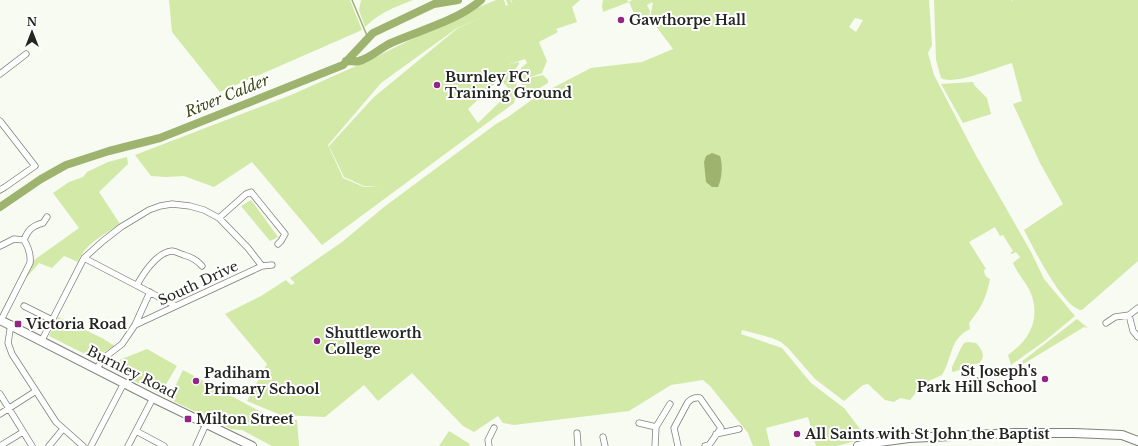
<svg xmlns="http://www.w3.org/2000/svg" width="1138" height="446" font-family="'Libre Baskerville',serif">
	<style>
		.green { fill: #d2e9a7; fill-rule: evenodd }
		.water { fill: #9db36e }
		.lines { fill: none; stroke-linecap: round; stroke-linejoin: round }
		.stream { stroke: #9db36e; stroke-width: 1.5 }
		.river { stroke: #9db36e; stroke-width: 8 }
		.minor-casing { stroke: #7f827a; stroke-width: 7 }
		.primary-casing { stroke: #7f827a; stroke-width: 10 }
		.minor { stroke: #fff; stroke-width: 5.5 }
		.primary { stroke: #fff; stroke-width: 8 }
		.poi-dot { fill: #932586; stroke: #fff; stroke-width: 1.5 }
		.labels { text-anchor: middle; stroke-width: 4; stroke-linejoin: round; paint-order: stroke }
		.poi-label { font-size: 14px; font-weight: bold; fill: #242622; stroke: #fff; text-anchor: start }
		.street-label { font-size: 14px; fill: #242622; stroke: #fff }
		.water-label { font-size: 15px; font-style: italic; fill: #3c4a18; stroke: #fff }
	</style>
	<rect width="100%" height="100%" fill="#f7fbf2"/>
	<path class="green" d="M169 0H350L362 30 220 92 172 32Z
		M361 0H413C393 8 381 12 365 27L359 10Z
		M496 0H504L506 6 508 5 506 0H510L513 5 511 0H580L572 7 577 22 556 29 558 32 539 42 547 61 542 73 520 81 521 68 527 63 525 59 507 65 519 62V64L515 70 517 90 514 103 322 245 252 162 214 187 184 176 166 177 151 176 135 155 291 95 374 58 460 15ZM485 16 458 28 374 97 329 146 344 177 364 186 379 187H364L343 178 328 145 381 83 457 28ZM500 79 511 91 478 123 468 109Z
		M603 0H627L629 2 632 0H929L932 45 928 53 934 75 974 152 1031 252 1044 279 1075 316 1046 340 1011 365 1008 355C1025 343 1037 327 1034 305 1033 302 1033 299 1032 296 1028 284 1018 275 1013 263L1020 257 1016 252 1012 254 1010 253 1013 251 1003 235 1000 236 995 227 969 242 986 269 984 270C985 276 985 276 990 279 986 299 981 308 969 323L970 329C949 339 953 357 942 375L924 383 910 400 900 398 894 402 885 400 868 384 863 385 844 401 815 379 788 348 781 342 772 338 742 330 741 334 782 348 811 383 844 408 867 438 837 446H816L808 417 766 428 770 446H753L748 433 710 386 703 380 671 385 629 411 514 425 503 423 498 416 474 432 463 426 412 373 378 401 364 385 325 417 281 415 247 401 267 364 225 314 261 296 286 280 291 285 295 283 290 278 342 242 384 207 496 124 508 117 537 96 591 68 642 62 673 49 650 18 653 2 647 5 650 11 649 17 637 20 629 2 603 12 602 6ZM855 18 863 20 856 32 849 27Z
		M934 0H1012L1011 2 1013 0H1138V261L1082 310C1064 310 1033 247 1024 230L1063 204 1040 163 1013 104 1022 101 1012 63C997 67 954 86 941 78L936 60Z
		M543 75 548 80V83L528 95C521 95 522 89 521 83L533 77Z
		M973 82 974 85 987 98 991 114 963 123 941 84Z
		M127 157 128 164 99 192 120 224C105 234 84 244 78 262L64 256 52 268 39 263 26 278 24 277 30 263 79 228 53 193 69 182 83 177 87 172 108 162Z
		M251 200 278 237 270 241 241 206Z
		M58 317 102 338 115 346 93 358 49 336Z
		M1077 319 1088 328 1084 327 1012 371V369Z
		M968 342 976 343C981 348 987 357 979 363L953 372 952 371V367L962 346 964 343Z
		M147 349 177 366 160 394 109 368 115 365 114 362Z
		M183 370 278 421 297 420 299 446H272L242 430 231 429 169 399Z
		M449 431 470 444 469 446H439Z"/>
	<path class="water" d="M712 153 720 156C723 165 722 178 718 187H712L706 182 704 162 706 156Z"/>
	<g class="lines">
		<path class="stream" d="M352 0 368 38"/>
		<path class="river" d="M346 61C351 61 355 62 359 61 371 58 380 48 391 43 420 30 457 21 481 0
			M0 207 41 179 66 165 109 151 160 138 343 65 373 33 434 4 458 0"/>
		<defs>
			<path id="minor" d="M0 74 26 54
				M0 121 35 166 5 187 0 190
				M219 218 246 194 251 192 285 234 281 241 278 244
				M0 246 14 239 24 240
				M84 258 176 306
				M137 285C143 274 157 252 172 251 175 251 180 254 184 255 191 257 197 260 202 266
				M24 306 52 320
				M1138 308 1129 315 1133 331 1138 337
				M1 320 30 263C31 254 29 248 24 240 28 230 32 226 43 223L47 217
				M1106 323 1115 317 1129 315
				M11 324 8 343 12 354 56 422 83 446
				M135 325 262 266 272 265
				M42 340 84 258 103 241 121 227 149 210 160 206 172 204 190 206 204 210 219 218 248 248 262 266
				M97 368 105 357 122 344 135 325 150 292
				M0 394 32 446
				M0 414 36 391
				M639 423 656 427
				M136 431 164 446
				M577 433 578 446
				M716 434 739 429
				M603 437 605 446
				M0 446 23 432
				M49 446 63 429
				M91 446 124 383
				M128 446 153 398
				M196 446 206 424
				M489 446 488 440 494 428
				M655 446 656 427 670 404
				M678 446 674 428 688 402C692 398 695 397 700 398L721 428 709 445 705 446"/>
			<path id="primary" d="M0 320 153 398 252 446
				M858 446 872 443 909 438 1015 433H1074L1122 435 1138 441"/>
		</defs>
		<use href="#minor" class="minor-casing"/>
		<use href="#primary" class="primary-casing"/>
		<use href="#minor" class="minor"/>
		<use href="#primary" class="primary"/>
	</g>
	<g class="poi-dot">
		<circle cx="621" cy="20" r="4"/>
		<circle cx="437" cy="85" r="4"/>
		<rect x="14" y="320" width="8" height="8" rx="2"/>
		<circle cx="317" cy="341" r="4"/>
		<circle cx="1045" cy="379" r="4"/>
		<circle cx="196" cy="381" r="4"/>
		<rect x="184" y="415" width="8" height="8" rx="2"/>
		<circle cx="797" cy="434" r="4"/>
	</g>
	<g class="labels">
		<g class="poi-label">
			<text x="629" y="25">Gawthorpe Hall</text>
			<text x="445" y="82">Burnley FC<tspan x="445" dy="16">Training Ground</tspan></text>
			<text x="26" y="329">Victoria Road</text>
			<text x="325" y="338">Shuttleworth<tspan x="325" dy="16">College</tspan></text>
			<text x="1037" y="376" text-anchor="end">St Joseph's<tspan x="1037" dy="16">Park Hill School</tspan></text>
			<text x="204" y="378">Padiham<tspan x="204" dy="16">Primary School</tspan></text>
			<text x="196" y="424">Milton Street</text>
			<text x="805" y="439">All Saints with St John the Baptist</text>
		</g>
		<g class="street-label">
			<text transform="translate(198 283) rotate(-25)" y="5">South Drive</text>
			<text transform="translate(132 372) rotate(27)" y="5">Burnley Road</text>
		</g>
		<g class="water-label">
			<text transform="translate(227 96) rotate(-22)" y="5">River Calder</text>
		</g>
	</g>
	<g transform="translate(32 32)" stroke="#ffffff" stroke-width="3" paint-order="stroke">
	<path d="M0-3L7 15L0 10L-7 15Z" fill="#242622"/>
	<text y="-6" font-size="11" font-weight="bold" text-anchor="middle" fill="#242622">N</text>
	</g>
</svg>
